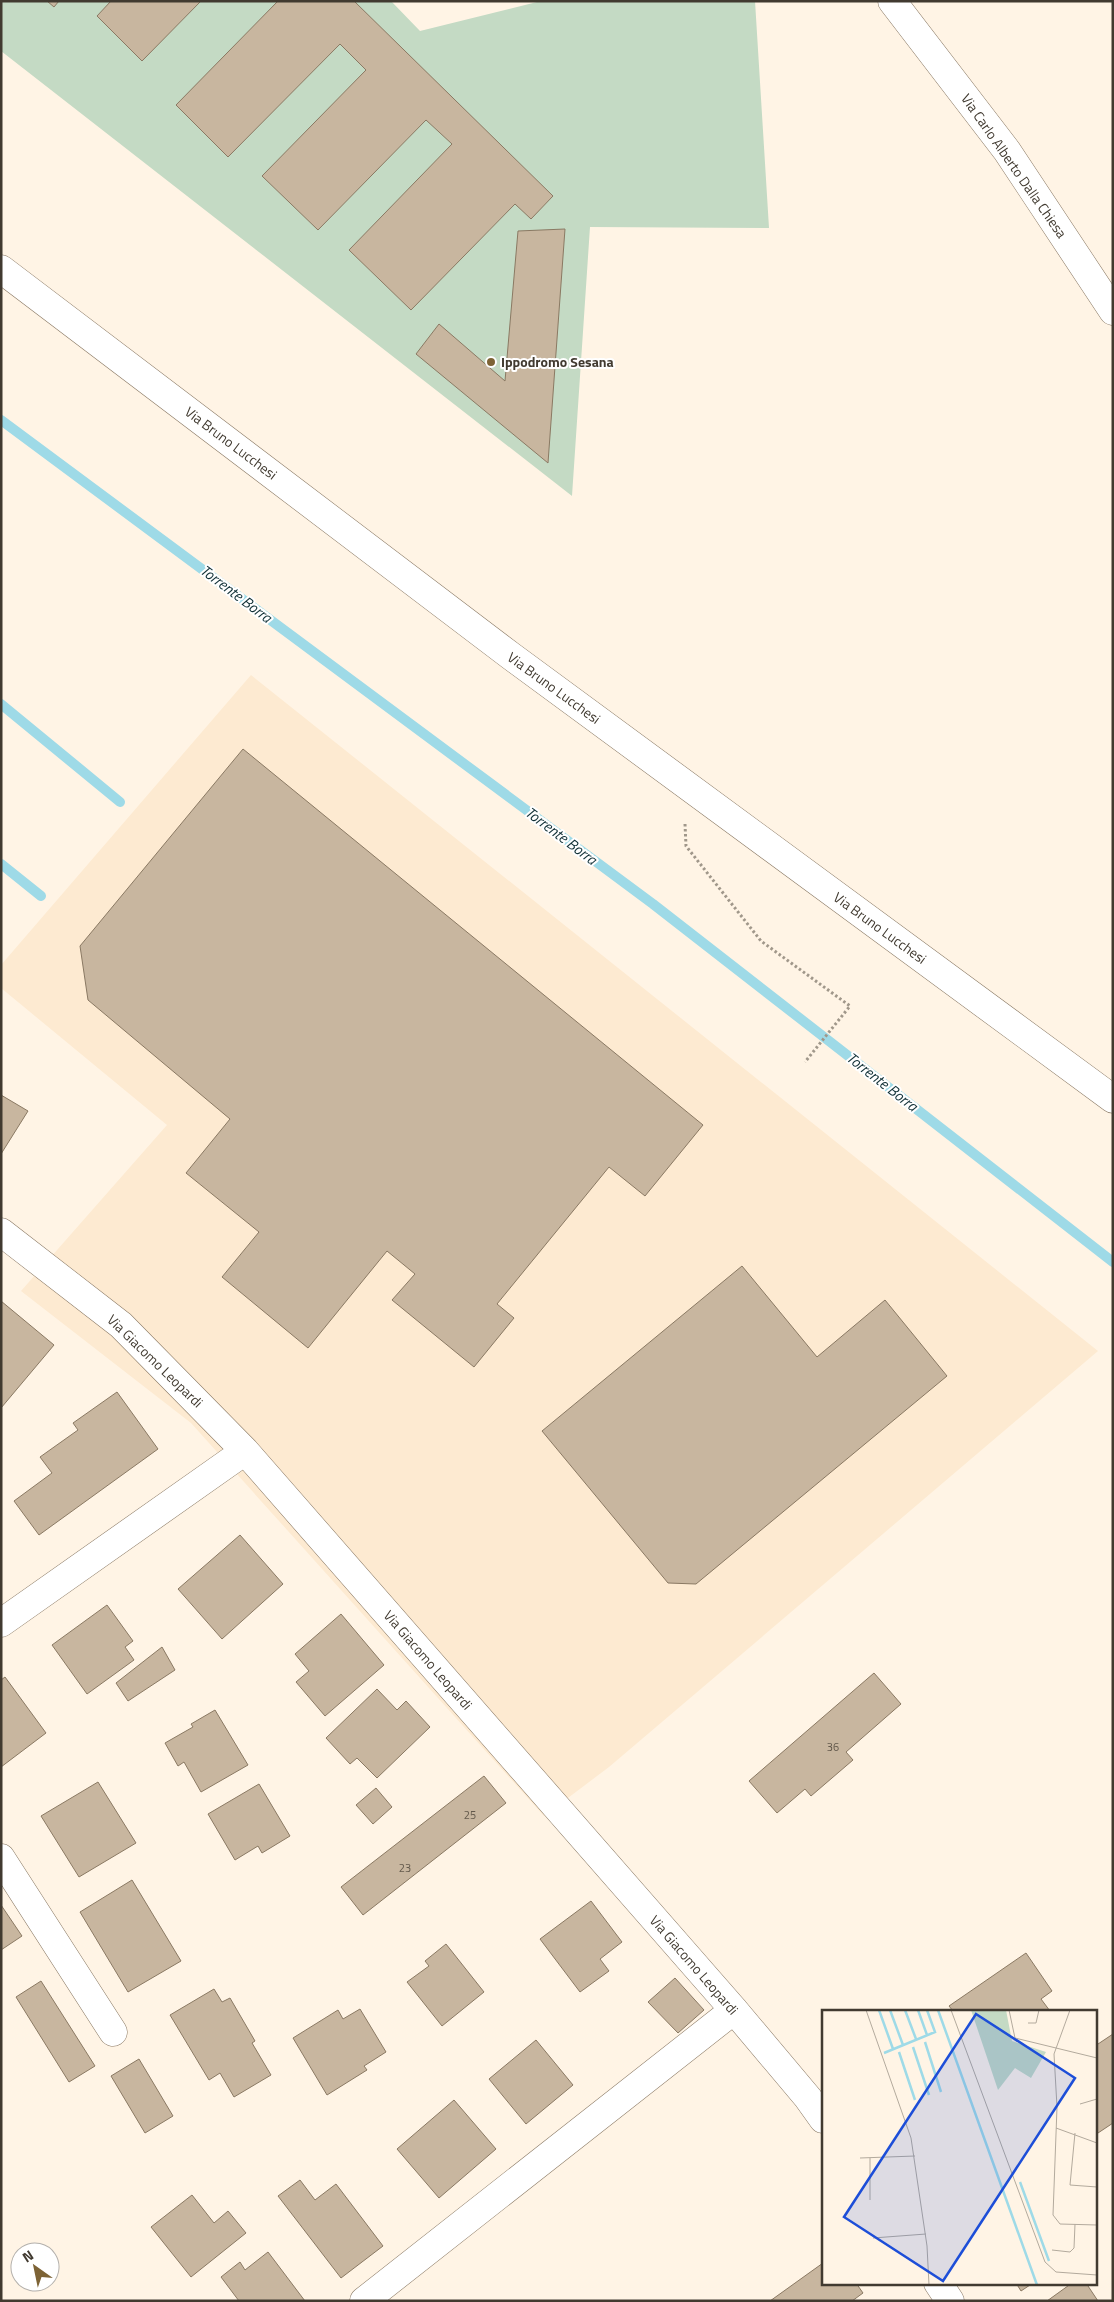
<svg xmlns="http://www.w3.org/2000/svg" width="1114" height="2302" font-family="'Titillium Web',sans-serif">
	<style>
		.built { fill: #fdead1 }
		.green { fill: #c4dac4 }
		.lines { fill: none; stroke-linecap: round; stroke-linejoin: round }
		.stream { stroke: #9edae7; stroke-width: 10 }
		.building { fill: #c8b69f; stroke: #8a7963 }
		.minor-casing { stroke: #887762; stroke-width: 29 }
		.path { stroke: #a0978a; stroke-width: 3; stroke-dasharray: 2.5 2.5; stroke-linecap: butt }
		.minor { stroke: #fff; stroke-width: 28 }
		.poi-dot { fill: #7d6335; stroke: #fff; stroke-width: 2 }
		.labels { text-anchor: middle; stroke-width: 4; stroke-linejoin: round; paint-order: stroke }
		.number-label { font-size: 11px; fill: #63594c }
		.street-label { font-size: 14px; fill: #413a30; stroke: #fff }
		.poi-label { font-size: 14px; font-weight: bold; fill: #413a30; stroke: #fff; text-anchor: start }
		.water-label { font-size: 15px; font-style: italic; fill: #113036; stroke: #fff }
		.inset-river { fill: none; stroke: #9edae7; stroke-width: 2.5 }
		.inset-road { fill: none; stroke: #b3aa9d; stroke-width: 1 }
		.view { fill: #1d4ed8; fill-opacity: 0.15; stroke: #1d4ed8; stroke-width: 2.5 }
		.inset-edge { fill: none; stroke: #413a30; stroke-width: 2.5 }
	</style>
	<rect width="100%" height="100%" fill="#fff4e5"/>
	<path class="built" d="M251 675 1098 1351 609 1767 544 1816 191 1423 21 1291 167 1125 1 988V965Z"/>
	<path class="green" d="M1 1H391L420 31 541 1H755L769 228 590 227 572 496 1 51Z"/>
	<g class="lines">
		<path class="stream" d="M1 420 653 904 1113 1262
			M1 704 120 802
			M1 864 41 896"/>
	</g>
	<path class="building" d="M47 1H59L54 7Z
		M111 1H201L142 61 97 16Z
		M278 1H354L553 196 531 219 515 204 411 310 349 250 452 144 426 120 318 230 262 176 366 70 340 44 228 157 176 105Z
		M565 229 548 463 416 354 439 324 505 381 518 231Z
		M243 749 703 1125 645 1196 609 1167 497 1304 514 1318 474 1367 392 1300 415 1274 387 1251 308 1348 222 1277 259 1232 186 1173 230 1119 88 1000 80 946Z
		M1 1095 28 1111 1 1154Z
		M742 1266 817 1357 885 1300 947 1376 696 1584 668 1583 542 1431Z
		M1 1301 54 1345 1 1408Z
		M117 1392 158 1449 39 1535 14 1501 52 1473 40 1457 78 1430 73 1423Z
		M240 1535 283 1584 222 1639 178 1589Z
		M107 1605 133 1641 125 1647 134 1660 87 1694 52 1645Z
		M341 1614 384 1665 325 1716 296 1682 309 1671 295 1654Z
		M162 1647 175 1670 128 1701 116 1683Z
		M874 1673 901 1704 846 1752 853 1760 811 1796 805 1789 777 1813 749 1781Z
		M5 1677 46 1733 1 1767V1680Z
		M377 1689 397 1710 406 1701 430 1727 377 1778 357 1758 350 1764 326 1738Z
		M215 1710 248 1765 201 1792 184 1762 178 1766 165 1743 193 1727 191 1724Z
		M484 1776 506 1803 363 1915 341 1887Z
		M98 1782 136 1843 79 1877 41 1816Z
		M259 1784 290 1836 262 1853 258 1846 235 1860 208 1814Z
		M376 1788 392 1807 373 1824 356 1805Z
		M132 1880 181 1961 128 1992 80 1912Z
		M591 1901 622 1942 600 1959 609 1971 580 1992 540 1939Z
		M1 1905 22 1936 1 1950Z
		M446 1944 484 1992 442 2026 407 1982 429 1966 425 1961Z
		M1026 1953 1052 1991 1041 1999 1050 2011H953L949 2006Z
		M675 1978 704 2010 678 2033 648 2002Z
		M41 1981 95 2066 69 2082 16 1997Z
		M214 1989 222 2002 230 1998 255 2041 252 2043 271 2075 234 2097 220 2073 209 2080 170 2015Z
		M360 2009 386 2052 364 2066 367 2070 327 2095 293 2038 338 2010 343 2019Z
		M1113 2034V2123L1095 2135V2046Z
		M536 2040 573 2085 526 2124 489 2079Z
		M139 2059 173 2116 145 2133 111 2076Z
		M454 2100 496 2149 439 2198 397 2149Z
		M300 2180 315 2200 336 2184 383 2246 341 2278 278 2196Z
		M192 2195 214 2223 228 2211 246 2233 191 2277 151 2227Z
		M268 2252 305 2301H239L221 2277 240 2262 245 2270Z
		M823 2263V2283H856L863 2293 852 2301H770Z
		M1016 2283H1033L1021 2291Z
		M1072 2283H1086L1098 2301H1047Z"/>
	<g class="lines">
		<defs>
			<path id="minor" d="M892 1 1007 151 1113 311
				M1 269 511 656 1113 1099
				M1 1232 121 1325 245 1451 734 2010 808 2098 823 2119
				M1 1623 245 1451
				M1 1858 113 2032
				M938 2283 950 2301
				M364 2301 734 2010"/>
		</defs>
		<use href="#minor" class="minor-casing"/>
		<path class="path" d="M685 824 686 846 761 941 850 1006 805 1062"/>
		<use href="#minor" class="minor"/>
	</g>
	<circle class="poi-dot" cx="491" cy="362" r="5"/>
	<g class="labels">
		<g class="number-label">
			<text x="833" y="1751">36</text>
			<text x="470" y="1819">25</text>
			<text x="405" y="1872">23</text>
		</g>
		<g class="street-label">
			<text transform="translate(1014 166) rotate(55)" y="5">Via Carlo Alberto Dalla Chiesa</text>
			<text transform="translate(231 443) rotate(37)" y="5">Via Bruno Lucchesi</text>
			<text transform="translate(554 688) rotate(36)" y="5">Via Bruno Lucchesi</text>
			<text transform="translate(880 928) rotate(36)" y="5">Via Bruno Lucchesi</text>
			<text transform="translate(155 1361) rotate(44)" y="5">Via Giacomo Leopardi</text>
			<text transform="translate(428 1660) rotate(49)" y="5">Via Giacomo Leopardi</text>
			<text transform="translate(694 1965) rotate(49)" y="5">Via Giacomo Leopardi</text>
		</g>
		<g class="poi-label">
			<text x="501" y="367">Ippodromo Sesana</text>
		</g>
		<g class="water-label">
			<text transform="translate(236 594) rotate(37)" y="5">Torrente Borra</text>
			<text transform="translate(561 836) rotate(37)" y="5">Torrente Borra</text>
			<text transform="translate(882 1082) rotate(38)" y="5">Torrente Borra</text>
		</g>
	</g>
	<g transform="translate(822 2010)">
		<rect width="275" height="275" fill="#fff4e5"/>
		<path d="M149 0H184L190 31 224 42 209 68 193 58 176 80Z" fill="#c4dac4"/>
		<path class="inset-river" d="M57 0 71 39M68 0 81 35M83 0 94 29M96 0 105 25M116 0 215 275M103 32 119 82M91 37 107 85M77 42 93 90M62 43 113 22 105 0M198 172 227 251"/>
		<path class="inset-road" d="M44 0 89 128 105 236 107 275M129 0 223 252 234 262 275 265M187 0 193 28 275 48M248 0 232 44 235 97 231 205 238 214 275 215M206 13H214L217 0M258 94 275 89M234 118 275 133M253 123 248 175 275 177M38 148 93 146M48 190V148M51 228 104 224M230 240 248 242 252 238 253 214"/>
		<path class="view" d="M154 4 253 68 121 271 22 207Z"/>
		<rect width="275" height="275" class="inset-edge"/>
	</g>
	<rect width="1114" height="2302" fill="none" stroke="#413a30" stroke-width="5"/>
	<g transform="translate(35 2267) rotate(327)"><circle r="24" fill="#ffffff" stroke="#b3b0ac"/>
	<path d="M0-4L9 19L0 12L-9 19Z" fill="#7d6335"/>
	<text y="-8" font-size="14" font-weight="bold" text-anchor="middle" fill="#413a30">N</text>
	</g>
</svg>
